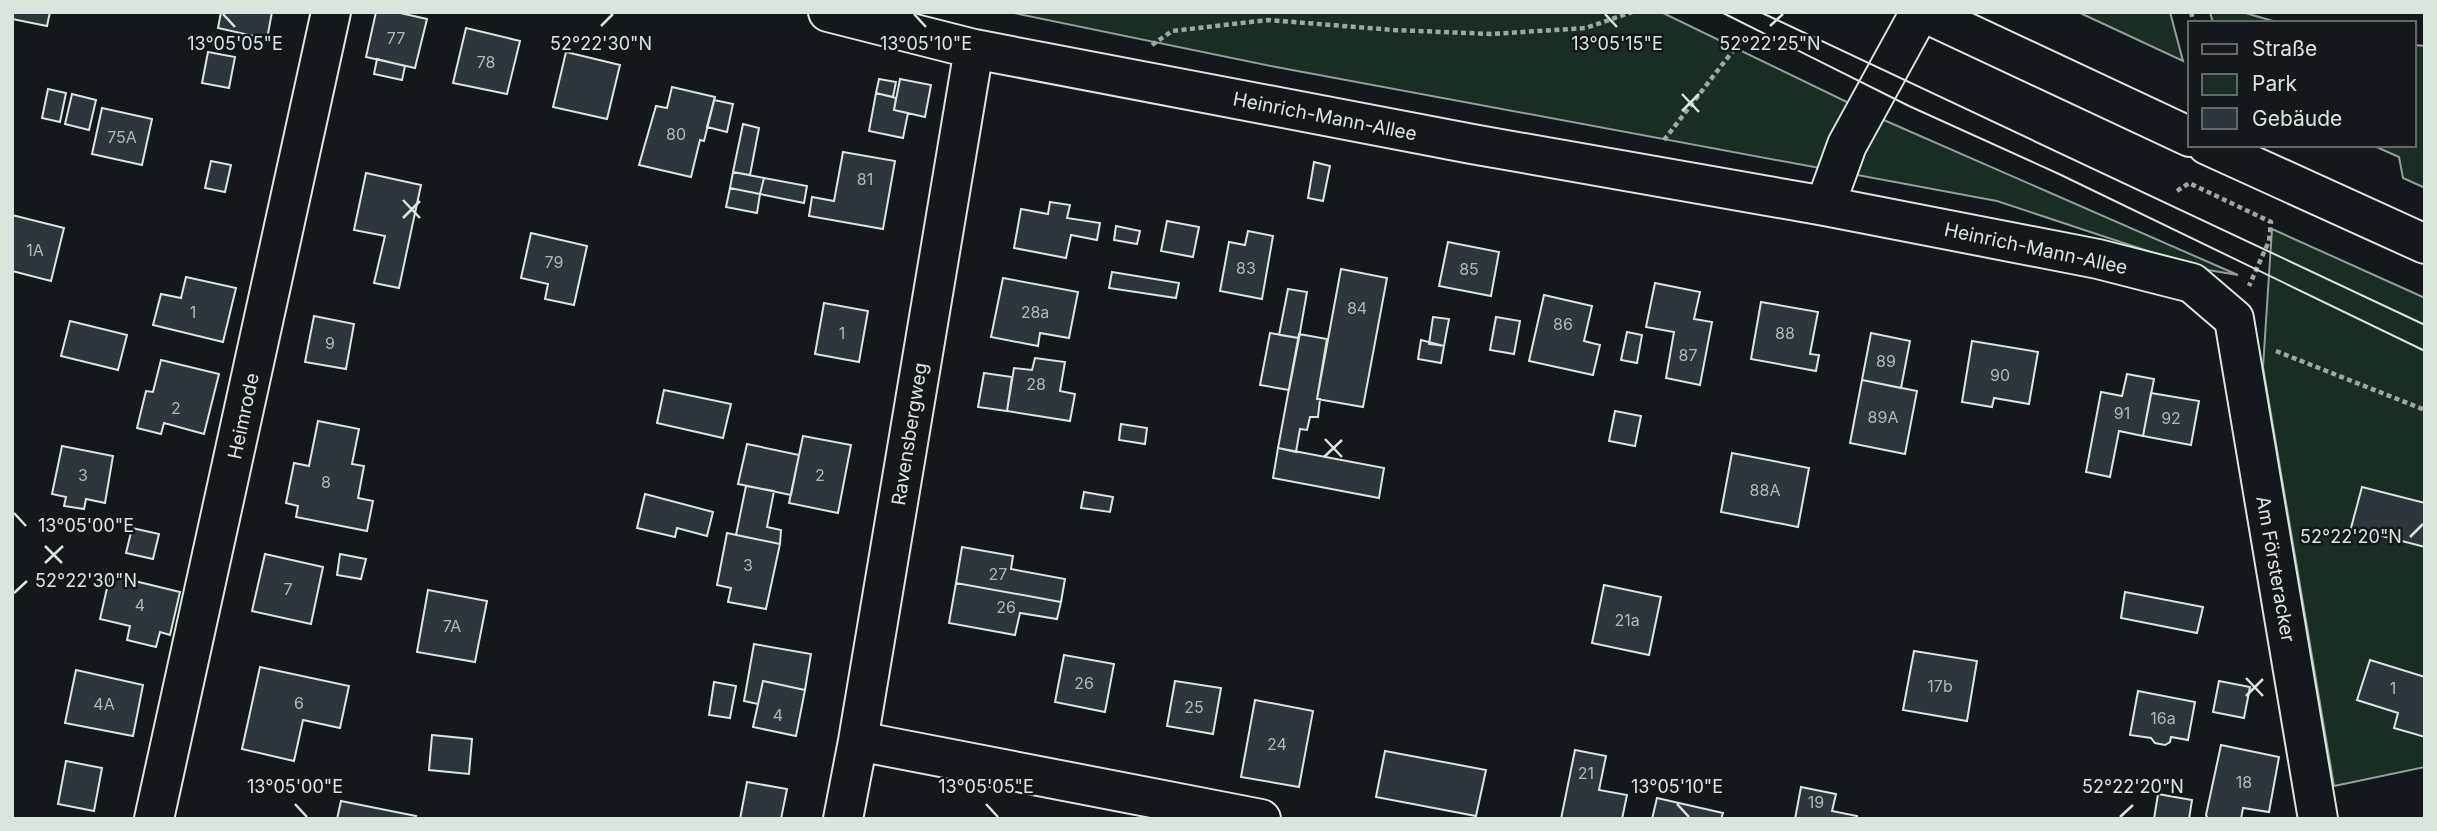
<svg xmlns="http://www.w3.org/2000/svg" width="2437" height="831" font-family="Inter,sans-serif">
	<style>
		.green { fill: #1a2d24; stroke: #939e99; stroke-width: 2 }
		.building { fill: #2c363c; stroke: #d8e6dc; stroke-width: 2 }
		.lines { fill: none; stroke-linecap: round; stroke-linejoin: round }
		.minor-casing { stroke: #d8e6dc; stroke-width: 42 }
		.major-casing { stroke: #d8e6dc; stroke-width: 42 }
		.path { stroke: #9da8a2; stroke-width: 4.5; stroke-dasharray: 5 3.5; stroke-linecap: butt }
		.minor { stroke: #14181c; stroke-width: 38 }
		.major { stroke: #14181c; stroke-width: 38 }
		.tram { stroke: #d8e6dc; stroke-width: 2 }
		.ticks { fill: none; stroke: #d8e6dc; stroke-width: 2.5 }
		.labels { text-anchor: middle; stroke-width: 5; stroke-linejoin: round; paint-order: stroke }
		.number-label { font-size: 16px; fill: #adbab4 }
		.street-label { font-size: 19px; fill: #d8e6dc; stroke: #14181c }
		.ticks-label { font-size: 18px; text-anchor: middle; fill: #d8e6dc; stroke: #14181c; stroke-width: 5; stroke-linejoin: round; paint-order: stroke }
	</style>
	<rect width="100%" height="100%" fill="#14181c"/>
	<path class="green" d="M1009 12H1661L1886 121 2238 275 2202 269 1997 201 1276 67Z
		M2078 12H2170L2183 61Z
		M2210 12H2242L2280 23H2213Z
		M2414 45 2425 46V188L2403 178 2399 157 2372 145H2414Z
		M2272 229 2425 298V767L2334 786 2263 367Z"/>
	<path class="building" d="M12 12H50L47 26 12 19Z
		M221 12H272L267 39 218 28Z
		M376 12H396L427 19 415 68 366 57Z
		M466 28 520 41 507 94 453 83Z
		M208 52 235 57 229 88 202 83Z
		M566 52 620 65 607 119 553 107Z
		M377 59 405 66 402 80 374 74Z
		M879 79 896 82 893 97 876 93Z
		M900 79 931 85 925 117 894 110Z
		M672 87 715 97 704 141 700 140 691 177 639 165 656 106 667 108Z
		M48 89 66 93 60 122 42 118Z
		M876 93 896 98 894 110 908 113 903 138 869 131Z
		M72 94 96 100 89 130 65 124Z
		M714 100 733 104 727 132 707 127Z
		M102 108 152 119 142 165 92 154Z
		M743 124 759 128 750 175 733 172Z
		M843 152 895 161 883 229 809 216 812 197 834 201Z
		M211 161 231 165 225 192 205 188Z
		M1314 162 1330 166 1323 201 1308 198Z
		M733 172 764 178 760 194 730 188Z
		M366 173 421 185 399 288 374 283 385 236 354 230Z
		M764 178 807 186 804 203 760 194Z
		M730 188 760 194 757 213 726 207Z
		M1050 202 1070 205 1067 218 1100 223 1097 240 1071 235 1066 258 1014 248 1021 209 1048 214Z
		M12 215 64 228 51 281 12 271Z
		M1167 221 1199 227 1193 257 1161 251Z
		M1116 226 1140 231 1137 244 1114 240Z
		M1248 231 1273 236 1262 299 1220 291 1229 242 1245 245Z
		M531 233 587 246 574 305 545 299 548 284 521 278Z
		M1448 242 1499 252 1491 296 1439 286Z
		M1341 269 1387 278 1363 407 1317 399Z
		M1112 272 1179 283 1176 298 1109 288Z
		M186 277 236 288 223 342 153 325 161 294 181 298Z
		M1003 278 1078 292 1069 338 1040 333 1038 346 991 337Z
		M1655 283 1700 292 1694 319 1712 322 1700 385 1666 378 1674 332 1646 327Z
		M1288 289 1307 292 1299 338 1279 335Z
		M1544 295 1592 306 1584 341 1600 345 1593 375 1529 361Z
		M1761 302 1818 312 1810 354 1819 355 1816 371 1751 359Z
		M824 303 868 311 859 362 815 354Z
		M314 316 354 324 346 369 305 362Z
		M1433 317 1449 319 1444 346 1429 344Z
		M1496 317 1520 321 1514 354 1490 350Z
		M70 321 127 335 118 370 61 356Z
		M1627 332 1642 335 1637 363 1621 360Z
		M1270 333 1299 338 1289 390 1260 385Z
		M1871 333 1910 341 1901 388 1862 380Z
		M1299 334 1327 339 1317 399H1320L1318 417H1310L1307 430 1300 429 1296 452 1278 448Z
		M1421 340 1444 346 1441 363 1418 359Z
		M1972 341 2038 352 2029 404 1994 398 1992 407 1962 402Z
		M1035 358 1065 362 1060 391 1075 394 1070 421 1007 411 1014 368 1032 370Z
		M161 360 219 374 204 434 164 423 161 434 137 428 146 391 153 392Z
		M984 373 1012 377 1007 411 978 407Z
		M2127 374 2154 379 2143 436 2119 431 2110 477 2086 472 2101 392 2122 396Z
		M1862 380 1917 391 1905 454 1850 443Z
		M664 390 731 404 723 438 657 423Z
		M2151 393 2199 401 2191 445 2143 436Z
		M1615 411 1641 416 1635 446 1609 441Z
		M318 421 359 429 352 464 364 466 358 498 373 501 367 531 296 517 298 506 286 503 294 463 309 466Z
		M1121 424 1147 428 1145 444 1119 440Z
		M803 436 851 445 838 513 789 503Z
		M747 444 799 455 791 495 738 484Z
		M62 446 113 456 105 503 86 499 84 509 64 506 66 497 52 494Z
		M1278 448 1384 468 1379 498 1273 478Z
		M1732 453 1809 468 1798 527 1721 512Z
		M746 486 774 491 767 527 781 530 780 544 736 535Z
		M2362 487 2425 503V547L2351 528Z
		M1084 492 1113 497 1110 512 1081 508Z
		M645 494 713 512 707 536 677 528 675 537 637 528Z
		M132 528 159 534 153 559 126 553Z
		M727 533 780 544 766 609 728 602 731 588 717 585Z
		M962 547 1013 556 1011 569 1065 579 1061 602 956 583Z
		M265 554 323 567 311 624 252 611Z
		M340 554 366 559 361 579 337 575Z
		M110 575 180 592 170 635 160 632 156 647 127 640 130 626 100 619Z
		M956 583 1061 602 1057 619 1020 613 1015 635 949 623Z
		M1604 585 1661 597 1649 655 1592 643Z
		M428 590 487 601 475 662 417 652Z
		M2125 592 2203 607 2197 633 2121 618Z
		M754 644 811 654 805 690 763 681 758 704 744 701Z
		M1914 651 1977 661 1967 721 1903 710Z
		M1064 655 1114 664 1105 712 1055 702Z
		M2370 660 2425 677V737L2394 728 2398 713 2357 700Z
		M260 667 349 686 340 728 303 720 294 761 242 749Z
		M76 670 143 685 133 736 65 723Z
		M763 681 805 690 796 736 753 727Z
		M1175 681 1221 688 1213 734 1167 726Z
		M2219 681 2250 687 2244 718 2213 712Z
		M714 682 736 686 730 718 709 715Z
		M2138 691 2195 702 2188 740 2171 737 2170 742 2165 745 2155 743 2151 738 2130 735Z
		M1255 700 1313 711 1299 787 1241 777Z
		M432 735 472 739 469 774 429 770Z
		M2221 745 2279 757 2269 812 2243 808 2241 819H2208L2206 815Z
		M1575 750 1606 756 1599 790 1627 795 1622 819H1561Z
		M1385 751 1486 770 1476 816 1376 797Z
		M66 761 102 768 94 811 58 804Z
		M747 782 787 789 781 819H740Z
		M1801 787 1836 794 1832 811 1857 816V819H1795Z
		M2158 794 2192 800 2189 819H2154Z
		M1657 798 1723 813 1721 819H1652Z
		M341 801 416 816 415 819H337Z"/>
	<g class="lines">
		<defs>
			<path id="minor" d="M828 12 974 49 1472 144 1825 206 2098 259 2192 283 2234 319 2318 819
				M1825 206 1847 145 1920 12
				M858 741 1261 819
				M154 819 331 12
				M843 819 858 741 974 49"/>
			<path id="major" d="M1923 12 2190 137
				M2207 145 2425 244"/>
		</defs>
		<use href="#minor" class="minor-casing"/>
		<use href="#major" class="major-casing"/>
		<path class="path" d="M2191 12 2194 23
			M1152 45 1172 31 1268 20 1394 30 1491 34 1586 28 1632 12
			M1664 140 1742 39
			M2177 191 2189 183 2271 222 2269 241 2249 286
			M2276 351 2425 410"/>
		<use href="#minor" class="minor"/>
		<use href="#major" class="major"/>
		<path class="tram" d="M1721 12 1909 106 2059 174 2425 351
			M1760 12 2425 325"/>
	</g>
	<path class="ticks" d="M223 14 235 27M914 14 926 27M1605 14 1617 27M601 26 613 14M1770 26 1783 14M1682 94 1699 112M1682 111 1699 94M403 200 420 218M403 218 420 201M1325 439 1342 457M1324 457 1342 440M14 513 26 526M2410 537 2423 524M45 546 62 563M45 563 63 546M14 593 27 581M2246 678 2263 696M2246 696 2263 679M295 804 307 817M986 804 998 817M1677 804 1689 817M2120 817 2133 805"/>
	<g class="labels">
		<g class="number-label">
			<text x="396" y="44">77</text>
			<text x="486" y="68">78</text>
			<text x="676" y="140">80</text>
			<text x="122" y="143">75A</text>
			<text x="865" y="185">81</text>
			<text x="35" y="256">1A</text>
			<text x="554" y="268">79</text>
			<text x="1246" y="274">83</text>
			<text x="1469" y="275">85</text>
			<text x="1357" y="314">84</text>
			<text x="193" y="318">1</text>
			<text x="1035" y="318">28a</text>
			<text x="1563" y="330">86</text>
			<text x="842" y="339">1</text>
			<text x="1785" y="339">88</text>
			<text x="330" y="349">9</text>
			<text x="1688" y="361">87</text>
			<text x="1886" y="367">89</text>
			<text x="2000" y="381">90</text>
			<text x="1036" y="390">28</text>
			<text x="176" y="414">2</text>
			<text x="2122" y="419">91</text>
			<text x="1883" y="423">89A</text>
			<text x="2171" y="424">92</text>
			<text x="83" y="481">3</text>
			<text x="820" y="481">2</text>
			<text x="326" y="488">8</text>
			<text x="1765" y="496">88A</text>
			<text x="748" y="571">3</text>
			<text x="998" y="580">27</text>
			<text x="288" y="595">7</text>
			<text x="140" y="611">4</text>
			<text x="1006" y="613">26</text>
			<text x="1627" y="626">21a</text>
			<text x="452" y="632">7A</text>
			<text x="1084" y="689">26</text>
			<text x="1940" y="692">17b</text>
			<text x="2393" y="694">1</text>
			<text x="299" y="709">6</text>
			<text x="104" y="710">4A</text>
			<text x="1194" y="713">25</text>
			<text x="778" y="721">4</text>
			<text x="2163" y="724">16a</text>
			<text x="1277" y="750">24</text>
			<text x="1586" y="779">21</text>
			<text x="2244" y="788">18</text>
			<text x="1816" y="808">19</text>
		</g>
		<g class="street-label">
			<text transform="translate(1325 116) rotate(11)" y="7">Heinrich-Mann-Allee</text>
			<text transform="translate(2036 248) rotate(12)" y="7">Heinrich-Mann-Allee</text>
			<text transform="translate(243 416) rotate(-78)" y="7">Heimrode</text>
			<text transform="translate(909 434) rotate(-81)" y="7">Ravensbergweg</text>
			<text transform="translate(2276 569) rotate(80)" y="7">Am Försteracker</text>
		</g>
	</g>
	<g class="ticks-label">
		<text x="601" y="50">52°22'30"N</text>
		<text x="1770" y="50">52°22'25"N</text>
		<text x="235" y="50">13°05'05"E</text>
		<text x="926" y="50">13°05'10"E</text>
		<text x="1617" y="50">13°05'15"E</text>
		<text x="86" y="532">13°05'00"E</text>
		<text x="2351" y="543">52°22'20"N</text>
		<text x="86" y="587">52°22'30"N</text>
		<text x="295" y="793">13°05'00"E</text>
		<text x="986" y="793">13°05'05"E</text>
		<text x="1677" y="793">13°05'10"E</text>
		<text x="2133" y="793">52°22'20"N</text>
	</g>
	<rect width="2437" height="831" fill="none" stroke="#d8e6dc" stroke-width="28"/>
	<rect x="2188" y="21" width="228" height="126" fill="#14181c" stroke="#626a69" stroke-width="2"/>
	<rect x="2202" y="44" width="35" height="10" fill="#14181c" stroke="#626a69" stroke-width="2"/>
	<text x="2252" y="56" font-size="21" fill="#d8e6dc">Straße</text>
	<rect x="2202" y="74" width="35" height="21" fill="#1a2d24" stroke="#626a69" stroke-width="2"/>
	<text x="2252" y="91" font-size="21" fill="#d8e6dc">Park</text>
	<rect x="2202" y="108" width="35" height="21" fill="#2c363c" stroke="#626a69" stroke-width="2"/>
	<text x="2252" y="126" font-size="21" fill="#d8e6dc">Gebäude</text>
</svg>
